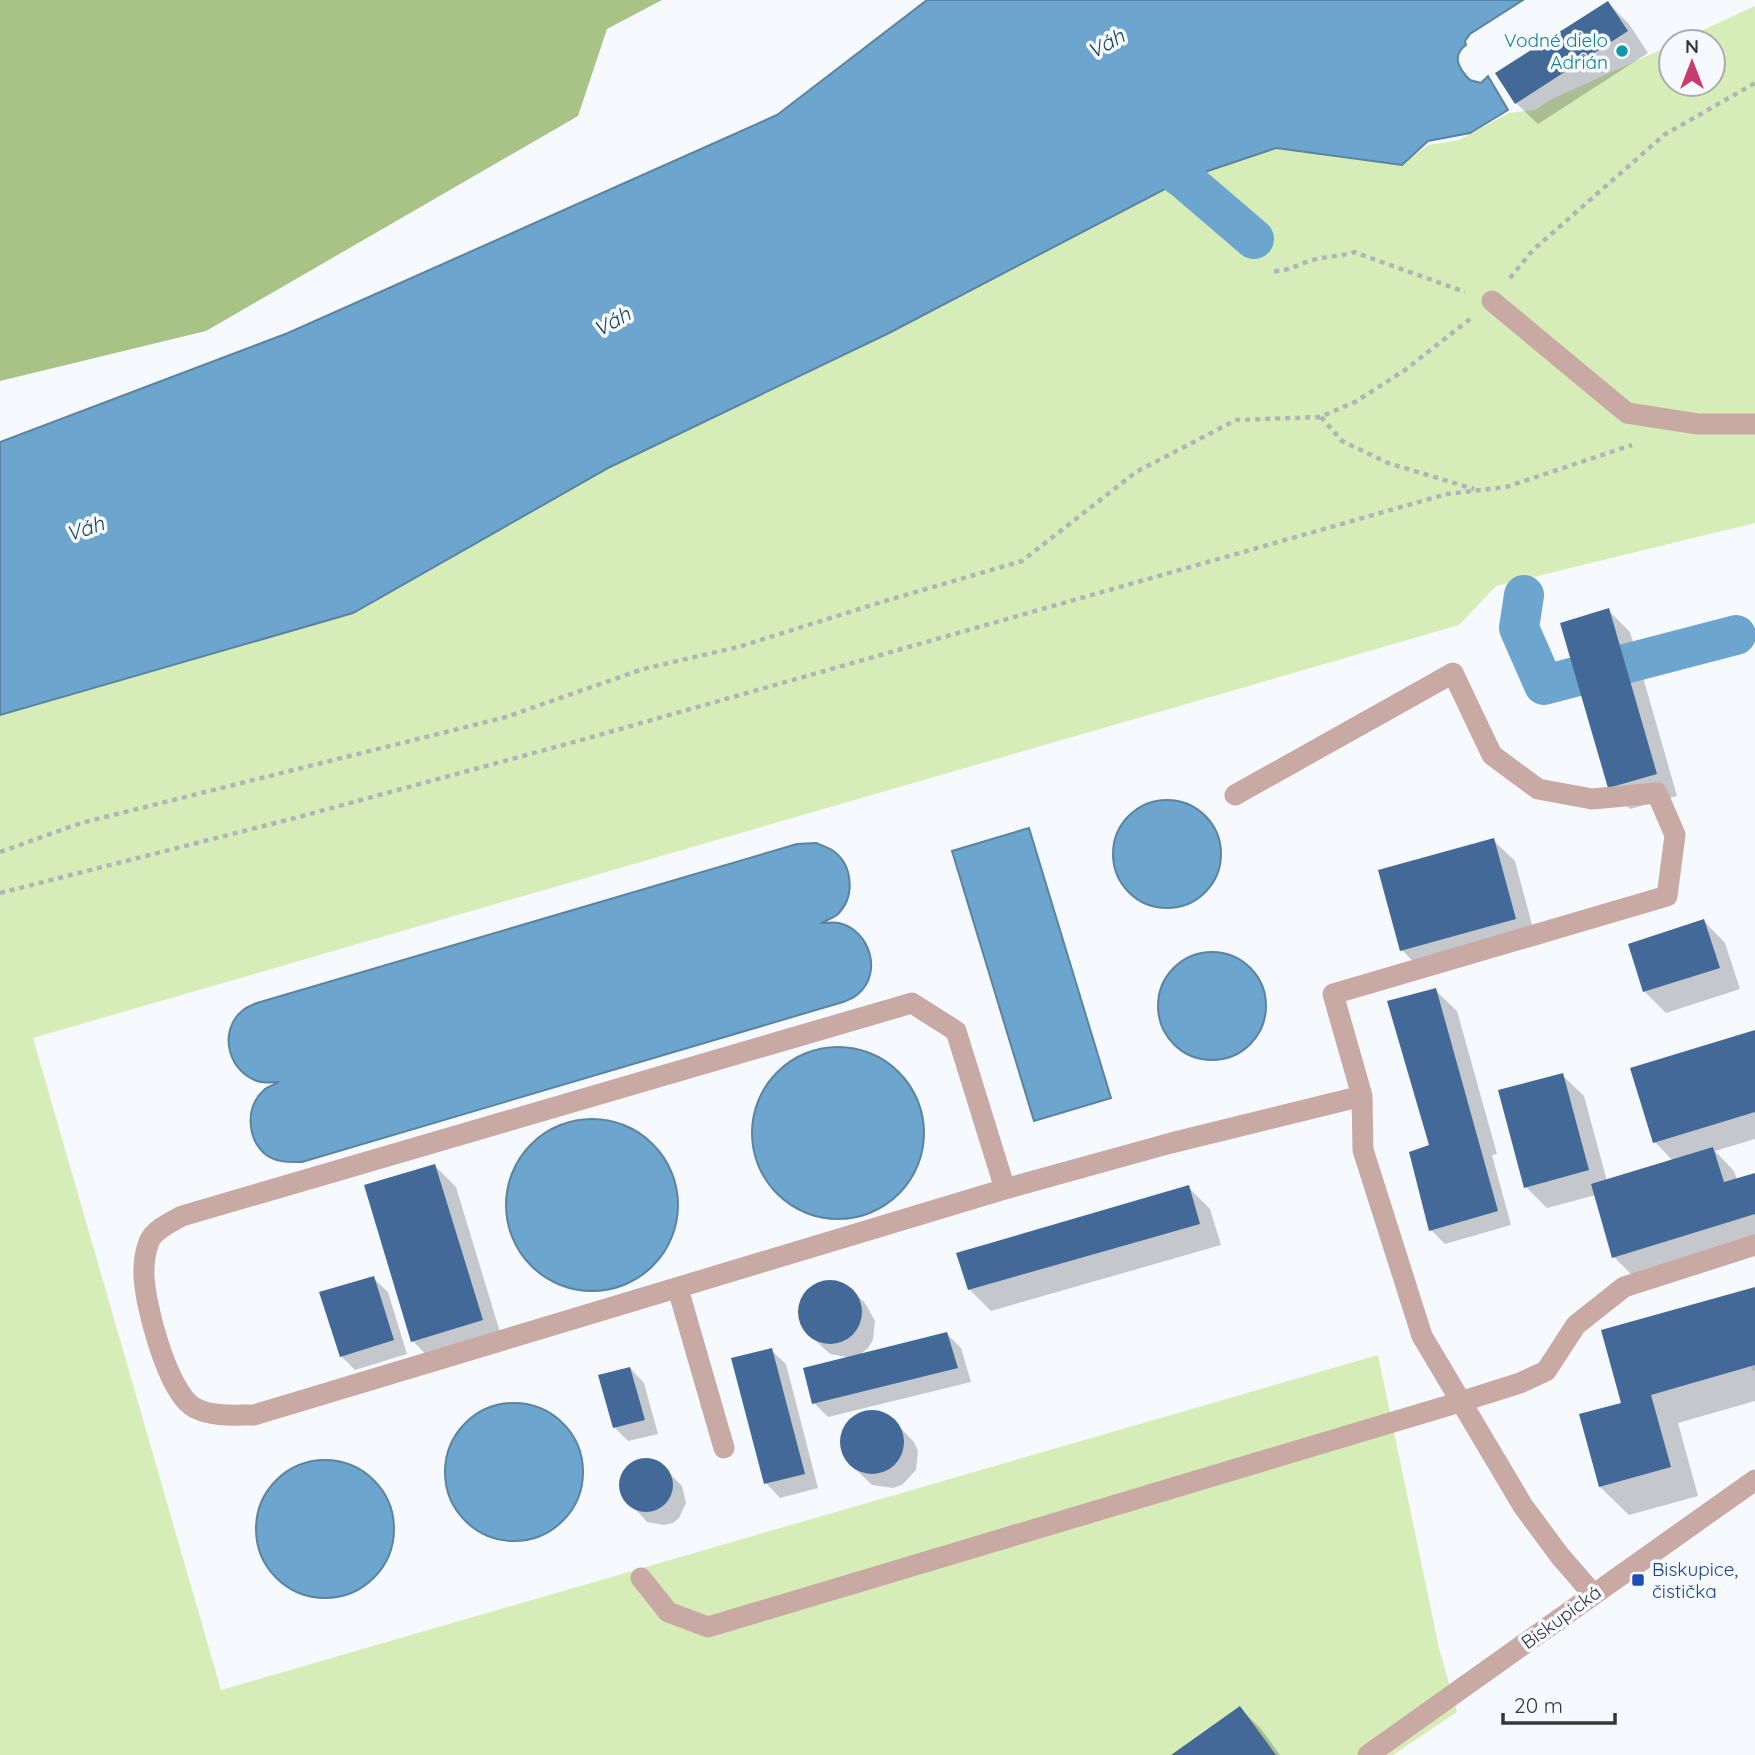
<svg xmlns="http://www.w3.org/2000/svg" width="1755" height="1755" font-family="Quicksand,sans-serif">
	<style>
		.green { fill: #d6edb7 }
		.forest { fill: #a9c286 }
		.water { fill: #6ca5ce; stroke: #5c84a1; stroke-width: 2 }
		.shadow { fill: #0003 }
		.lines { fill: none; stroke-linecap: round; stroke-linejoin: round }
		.canal { stroke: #6ca5ce; stroke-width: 40 }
		.building { fill: #426997 }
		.path { stroke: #b1b5b9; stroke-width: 4.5; stroke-dasharray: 5 5; stroke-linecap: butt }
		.minor { stroke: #c9a9a3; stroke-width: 21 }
		.culture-dot { fill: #0f9aa8; stroke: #f6faff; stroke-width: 2.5 }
		.transit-dot { fill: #1a4fb4; stroke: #f6faff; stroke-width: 2.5 }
		.labels { text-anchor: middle; stroke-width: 7; stroke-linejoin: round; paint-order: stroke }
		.culture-label { font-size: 19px; fill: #0d838f; stroke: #f6faff; text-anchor: end }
		.transit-label { font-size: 19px; fill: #164399; stroke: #f6faff; text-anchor: start }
		.street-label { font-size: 19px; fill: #353739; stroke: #f6faff }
		.water-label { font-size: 21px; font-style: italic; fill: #15415e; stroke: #f6faff }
	</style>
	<rect width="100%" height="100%" fill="#f6faff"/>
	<path class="green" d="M1755 6V523L1496 586 1459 625 33 1038 221 1690 1378 1355 1439 1648 1457 1712 1393 1755H0V715L353 613 610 467 889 333 1184 179 1276 148 1402 165 1428 145 1459 140 1509 113 1535 110 1550 100 1671 45V84H1713V42H1677Z"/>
	<path class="forest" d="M0 0H662L607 29 578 116 206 331 0 381Z"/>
	<path class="water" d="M927 0H1523L1470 34 1465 41 1466 45C1451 56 1459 69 1470 80L1481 83 1488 76 1508 110 1470 133 1428 141 1402 165 1276 148 1184 179 889 333 610 467 353 613 0 715V442L288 333 777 115Z
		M1113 854a54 54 0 1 1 108 0a54 54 0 1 1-108 0Z
		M1029 828 1111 1098 1034 1121 952 851Z
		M816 843C821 845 827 847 832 850 853 864 856 897 837 915 833 918 826 920 822 923 827 923 834 922 839 923 870 930 883 973 858 994 854 998 848 1000 843 1002L302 1162C290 1162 276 1163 265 1154 247 1138 245 1107 264 1090 267 1087 274 1085 278 1082 273 1082 266 1083 261 1082 229 1075 217 1032 242 1011 246 1007 252 1005 257 1003L797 844Z
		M1158 1006a54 54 0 1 1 108 0a54 54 0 1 1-108 0Z
		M752 1133a86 86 0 1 1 172 0a86 86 0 1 1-172 0Z
		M506 1205a86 86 0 1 1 172 0a86 86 0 1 1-172 0Z
		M445 1472a69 69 0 1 1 138 0a69 69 0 1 1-138 0Z
		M256 1529a69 69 0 1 1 138 0a69 69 0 1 1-138 0Z"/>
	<path class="shadow" d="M1608 3 1629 24 1648 53 1538 124 1516 103Z
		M1608 610 1630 632 1677 796 1630 809 1609 787Z
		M1493 840 1515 861 1536 940 1423 972 1402 950Z
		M1704 921 1725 943 1740 989 1666 1013 1645 992 1630 945Z
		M1435 990 1457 1011 1497 1154 1492 1155 1511 1225 1445 1244 1431 1230Z
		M1755 1032V1139L1715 1151 1734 1171 1737 1180 1755 1175V1242L1635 1278 1614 1257 1596 1195 1547 1208 1526 1187 1562 1075 1584 1096 1607 1181 1673 1161 1655 1142Z
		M435 1166 456 1187 503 1342 434 1363 413 1341Z
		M1188 1187 1210 1209 1221 1245 991 1311 969 1289Z
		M373 1278 388 1292 407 1354 355 1370 341 1356Z
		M822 1282 842 1283 850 1288 865 1303 875 1321 873 1340 868 1348 857 1357 947 1334 961 1348 971 1382 828 1417 814 1403 853 1358 830 1354 807 1333 801 1324 800 1303 805 1294Z
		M1755 1288V1401L1678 1423 1698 1496 1629 1515 1600 1487 1623 1404Z
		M771 1350 786 1364 818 1488 780 1498 766 1483Z
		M630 1368 644 1383 658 1434 628 1441 614 1427Z
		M865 1412H874L892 1419 914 1442 918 1451 916 1470 902 1485 893 1488 872 1485 849 1463 843 1454 841 1444 847 1424Z
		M644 1460 661 1465 682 1486 686 1503 679 1518 673 1523 664 1525 647 1522 623 1495 621 1488 624 1473 636 1462Z
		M1240 1708 1261 1729 1280 1755H1174Z"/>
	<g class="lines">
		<path class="canal" d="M1139 146 1184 179 1254 239
			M1524 595 1519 628 1544 685 1736 635"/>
	</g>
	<path class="building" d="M1608 1 1628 31 1515 104 1495 73Z
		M1609 608 1657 774 1608 788 1560 623Z
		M1494 838 1516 919 1400 951 1378 870Z
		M1704 919 1720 968 1643 992 1628 944Z
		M1436 988 1498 1211 1429 1231 1409 1152 1429 1145 1387 1001Z
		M1755 1030V1112L1653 1143 1630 1068Z
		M1563 1073 1589 1170 1524 1188 1498 1090Z
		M1713 1147 1724 1182 1755 1173V1214L1612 1258 1591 1184Z
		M435 1164 483 1320 411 1342 364 1185Z
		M1189 1185 1200 1224 968 1290 956 1253Z
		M374 1276 394 1340 340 1357 319 1292Z
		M798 1312a32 32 0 1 1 64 0a32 32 0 1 1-64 0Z
		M1755 1287V1365L1651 1395 1671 1467 1599 1487 1579 1414 1621 1403 1601 1330Z
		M947 1332 958 1368 812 1404 803 1368Z
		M772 1348 805 1474 764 1484 731 1358Z
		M630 1367 645 1420 613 1428 598 1375Z
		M840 1442a32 32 0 1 1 64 0a32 32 0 1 1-64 0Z
		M619 1485a27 27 0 1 1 54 0a27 27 0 1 1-54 0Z
		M1240 1706 1276 1755H1171Z"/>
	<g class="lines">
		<path class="path" d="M1274 271C1290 271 1298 264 1313 260 1326 256 1340 257 1354 252L1465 292
			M1510 278 1533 250 1664 135 1755 83
			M1321 417 1342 441 1388 463 1474 489
			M0 852 81 823 506 717 643 669 738 647 885 601 1022 561 1136 472 1236 420 1320 417 1355 402 1405 370 1470 319
			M0 893 295 818 585 739 1447 494 1506 487 1632 445
			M1753 1366 1755 1372"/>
		<path class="minor" d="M1492 301 1627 413 1698 424H1755
			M1235 795 1453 673 1492 755 1538 789 1592 799 1657 793 1675 835 1667 896 1333 994 1362 1096
			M1005 1189 956 1031 912 1003 182 1216C171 1222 153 1230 149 1242 146 1250 144 1261 144 1269 142 1298 168 1395 195 1408 212 1417 235 1415 254 1415L1005 1189 1171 1143 1362 1096 1363 1150 1422 1336 1523 1506 1560 1556 1593 1594
			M678 1289 724 1448
			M641 1578 668 1612 708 1627 1460 1402 1520 1383 1546 1371 1576 1325 1624 1287 1755 1245
			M1368 1755 1755 1480"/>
	</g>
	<circle class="culture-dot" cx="1622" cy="51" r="7"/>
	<rect class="transit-dot" x="1631" y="1573" width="14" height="14" rx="3.5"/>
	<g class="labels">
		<g class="culture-label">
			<text x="1608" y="47">Vodné dielo<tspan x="1608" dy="22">Adrián</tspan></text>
		</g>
		<g class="transit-label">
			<text x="1652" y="1576">Biskupice,<tspan x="1652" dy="22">čistička</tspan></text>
		</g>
		<g class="street-label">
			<text transform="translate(1561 1617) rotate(-36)" y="7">Biskupická</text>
		</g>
		<g class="water-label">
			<text transform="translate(1106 44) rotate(-29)" y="7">Váh</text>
			<text transform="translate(612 322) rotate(-29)" y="7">Váh</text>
			<text transform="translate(85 529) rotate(-19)" y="7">Váh</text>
		</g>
	</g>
	<g transform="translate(1692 63)"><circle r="33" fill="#f6faff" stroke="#a9acb0" stroke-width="2"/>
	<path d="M0-5L12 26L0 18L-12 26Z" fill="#c73b6e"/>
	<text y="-10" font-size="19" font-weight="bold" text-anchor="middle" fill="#353739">N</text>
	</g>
	<path d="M1503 1713v10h112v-10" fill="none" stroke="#353739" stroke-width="3.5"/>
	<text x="1514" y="1713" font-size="21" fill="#353739" stroke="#f6faff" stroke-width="5" paint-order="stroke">20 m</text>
</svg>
